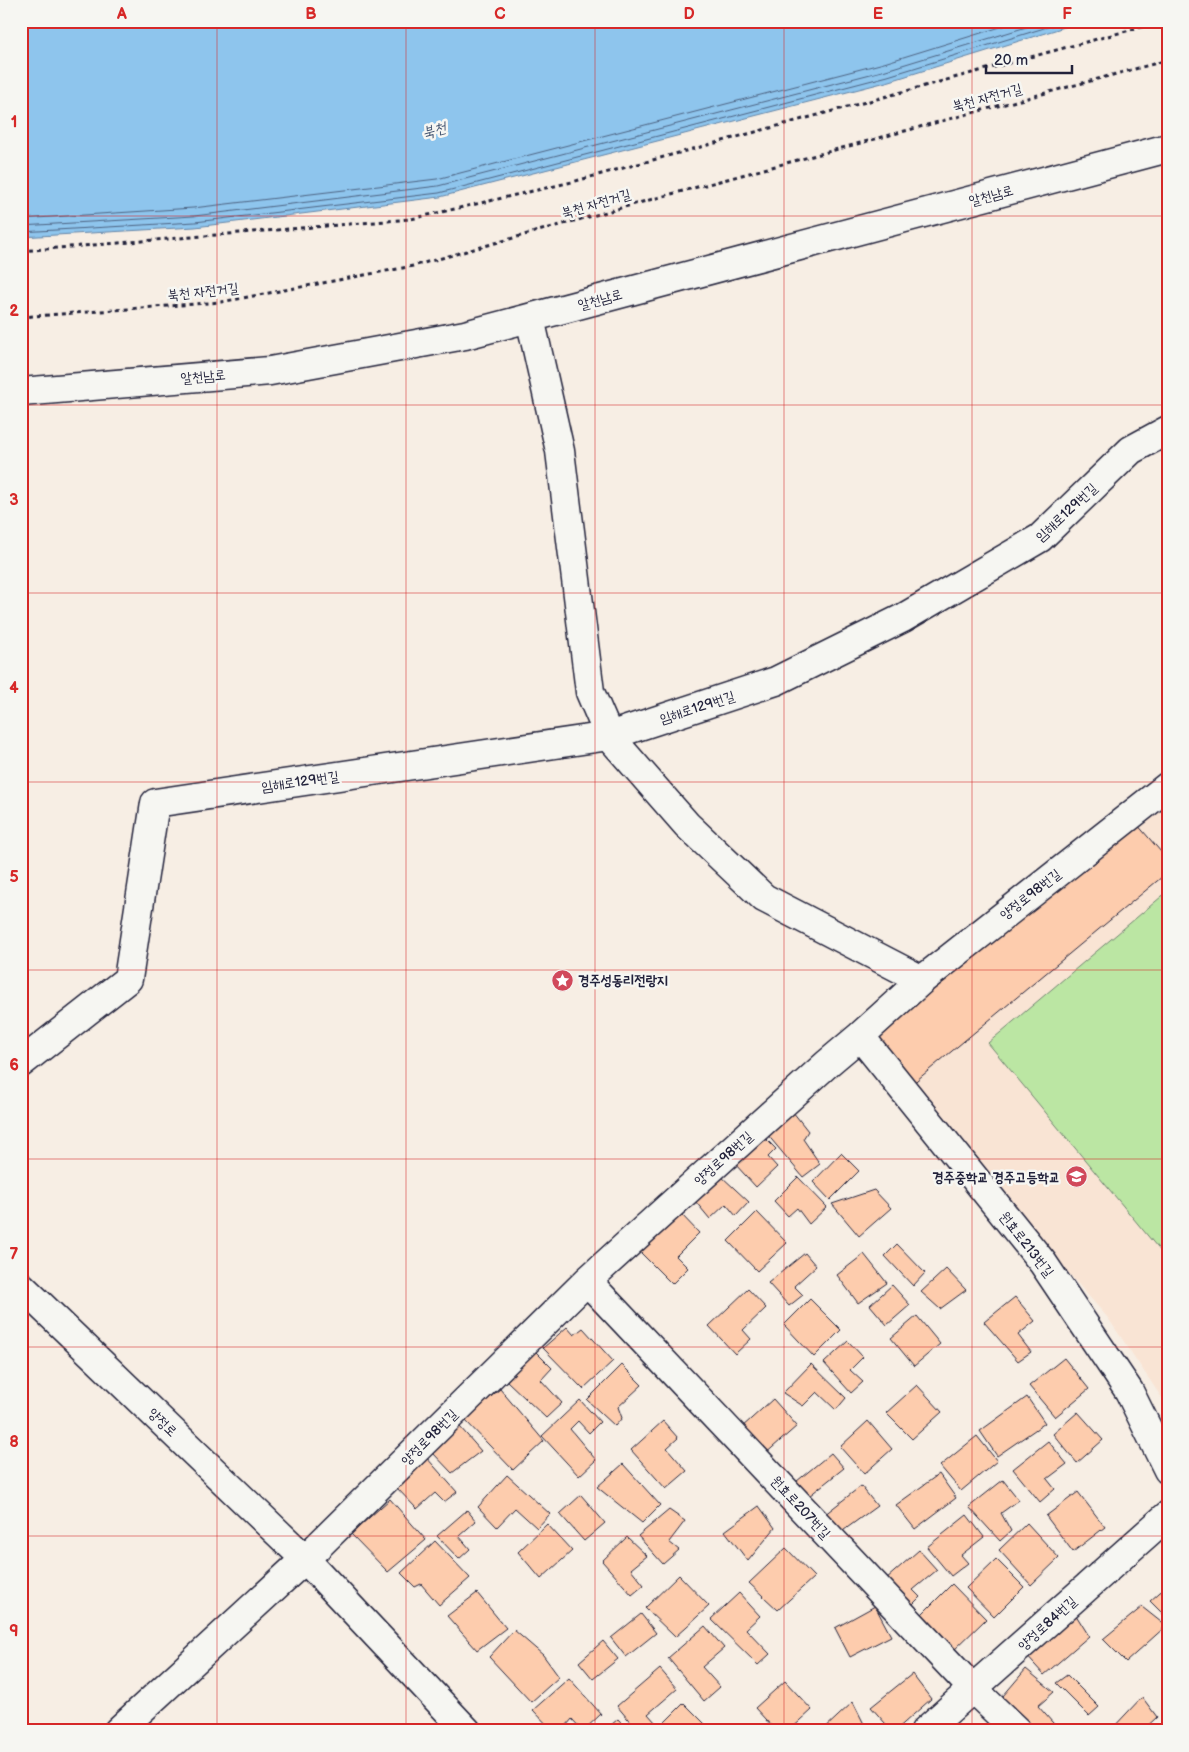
<svg xmlns="http://www.w3.org/2000/svg" width="1189" height="1752" font-family="'Balsamiq Sans','Poor Story',sans-serif">
	<style>
		.built { fill: #f9e4d4 }
		.green { fill: #bbe6a3; stroke: #6e846f }
		.water { fill: #8ec5ed; stroke: #6384a6 }
		.lines { fill: none; stroke-linecap: round; stroke-linejoin: round }
		.shore { stroke: #4d6382; stroke-width: 1 }
		.building { fill: #fdccad; stroke: #22223b }
		.minor-casing { stroke: #22223b; stroke-width: 31 }
		.path { stroke: #22223b; stroke-width: 3; stroke-dasharray: 4 4; stroke-linecap: butt }
		.minor { stroke: #f6f6f2; stroke-width: 28 }
		.grid { fill: none; stroke: #d62828; stroke-width: 1; stroke-opacity: 0.55 }
		.labels { text-anchor: middle; stroke-width: 5; stroke-linejoin: round; paint-order: stroke }
		.street-label { font-size: 14px; fill: #22223b; stroke: #f6f6f2 }
		.poi-label { font-size: 14px; font-weight: bold; fill: #22223b; stroke: #f6f6f2; text-anchor: start }
		.water-label { font-size: 15px; font-style: italic; fill: #425370; stroke: #f6f6f2 }
		.neatline { fill: none; stroke: #d62828; stroke-width: 2 }
		.grid-label { font-size: 16px; text-anchor: middle; font-weight: bold; fill: #d62828 }
	</style>
	<rect width="100%" height="100%" fill="#f7eee4"/>
	<filter id="ink" filterUnits="userSpaceOnUse"><feTurbulence type="fractalNoise" baseFrequency=".02" numOctaves="2"/><feDisplacementMap in="SourceGraphic" scale="10" xChannelSelector="R" yChannelSelector="G"/><feConvolveMatrix kernelMatrix="1 2 1 2 8 2 1 2 1" color-interpolation-filters="sRGB"/></filter>
	<g filter="url(#ink)">
		<path class="built" d="M1168 800V1407L1108 1318 860 1036Z"/>
		<path class="green" d="M1168 891V1259H1167L988 1043Z"/>
		<path class="water" d="M21 21H1084L890 81 440 197 195 227 21 237Z"/>
		<g class="lines">
			<path class="shore" d="M21 219 193 208 437 179 884 63 1020 21
				M21 226 194 216 438 186 886 70 1046 21
				M21 232 195 222 439 193 888 76 1067 21"/>
		</g>
		<path class="building" d="M1136 823 1168 860V872L911 1085 866 1038Z
			M789 1107 808 1131 803 1139 820 1164 803 1177 761 1127Z
			M765 1138 776 1149 768 1157 777 1167 756 1187 735 1164Z
			M841 1153 859 1171 830 1200 813 1182Z
			M721 1176 749 1202 736 1216 726 1204 710 1219 695 1201Z
			M798 1177 827 1207 809 1224 797 1208 788 1216 774 1201Z
			M874 1190 891 1208 859 1236 832 1204Z
			M757 1212 787 1243 757 1271 728 1241Z
			M680 1213 699 1233 676 1256 688 1268 672 1284 640 1252Z
			M897 1244 925 1273 913 1286 885 1256Z
			M805 1253 816 1266 794 1286 803 1295 789 1306 768 1283Z
			M864 1254 887 1283 858 1303 837 1275Z
			M946 1269 966 1290 940 1309 921 1292Z
			M892 1285 910 1305 887 1325 870 1305Z
			M748 1289 766 1308 743 1330 751 1339 735 1354 709 1326Z
			M1015 1297 1035 1321 1018 1335 1031 1352 1018 1361 984 1322Z
			M810 1299 841 1330 814 1357 784 1325Z
			M917 1316 940 1344 914 1366 891 1338Z
			M567 1327 574 1335 583 1328 613 1361 583 1389 543 1348Z
			M848 1341 863 1357 850 1370 863 1382 851 1393 824 1363Z
			M535 1351 552 1368 541 1380 562 1403 546 1418 507 1381Z
			M1064 1358 1089 1389 1055 1417 1029 1386Z
			M811 1364 846 1398 836 1410 817 1392 803 1406 783 1393Z
			M622 1365 642 1385 618 1407 622 1418 615 1426 587 1400Z
			M917 1385 942 1412 912 1439 886 1413Z
			M500 1389 544 1441 513 1470 464 1419Z
			M1027 1397 1045 1423 997 1456 980 1431Z
			M773 1399 797 1426 764 1455 741 1428Z
			M580 1400 600 1422 589 1433 578 1421 570 1429 596 1460 579 1476 542 1436Z
			M1078 1412 1103 1440 1077 1463 1053 1434Z
			M663 1421 678 1438 667 1448 687 1471 666 1489 631 1450Z
			M868 1421 892 1449 864 1474 840 1447Z
			M460 1427 481 1451 452 1473 432 1452Z
			M977 1436 997 1461 961 1491 940 1466Z
			M1048 1441 1067 1464 1047 1479 1055 1489 1040 1502 1013 1469Z
			M831 1453 844 1468 804 1500 791 1486Z
			M426 1457 457 1492 444 1502 435 1493 417 1509 395 1486Z
			M623 1464 660 1505 642 1523 597 1487Z
			M939 1474 956 1498 915 1529 896 1505Z
			M507 1475 550 1514 537 1528 515 1508 497 1527 478 1507Z
			M1003 1480 1019 1500 1001 1513 1011 1531 1000 1541 969 1507Z
			M861 1486 877 1506 840 1533 824 1515Z
			M1078 1492 1105 1527 1073 1552 1046 1516Z
			M581 1495 605 1523 584 1541 560 1514Z
			M390 1499 426 1540 388 1572 351 1534Z
			M759 1506 775 1528 748 1561 725 1531Z
			M467 1510 476 1521 459 1536 470 1549 459 1559 437 1536Z
			M669 1510 685 1521 669 1542 679 1550 663 1564 638 1536Z
			M967 1515 984 1537 961 1555 968 1563 951 1576 927 1547Z
			M1027 1523 1059 1558 1031 1585 999 1550Z
			M547 1524 572 1551 541 1579 518 1552Z
			M627 1537 647 1556 631 1569 644 1585 632 1595 602 1561Z
			M435 1541 470 1578 439 1605 421 1584 415 1587 401 1573Z
			M786 1548 814 1577 778 1610 749 1583Z
			M919 1550 937 1570 913 1590 920 1597 910 1607 886 1579Z
			M996 1559 1024 1587 994 1617 966 1588Z
			M679 1575 709 1606 675 1637 645 1608Z
			M952 1584 986 1619 951 1653 918 1618Z
			M1168 1585V1619L1150 1601Z
			M477 1593 506 1628 477 1650 447 1616Z
			M739 1593 760 1616 746 1629 770 1654 758 1665 711 1619Z
			M875 1606 891 1636 850 1657 835 1628Z
			M1142 1607 1166 1626 1126 1662 1103 1639Z
			M1074 1612 1089 1636 1044 1675 1025 1654Z
			M641 1614 656 1633 626 1657 611 1638Z
			M705 1626 724 1648 702 1667 720 1687 704 1701 668 1658Z
			M514 1630 543 1655 559 1677 531 1702 489 1657Z
			M603 1641 618 1659 593 1679 579 1662Z
			M660 1669 677 1689 648 1714 656 1723 647 1731H638L617 1706Z
			M1026 1669 1054 1692 1038 1706 1060 1731H1026L997 1703Z
			M912 1674 931 1699 895 1731H892L871 1707Z
			M1067 1675 1099 1707 1089 1716 1056 1683Z
			M569 1678 601 1714 583 1731 572 1719 562 1731H553L533 1710Z
			M785 1681 812 1710 789 1731H776L755 1708Z
			M1142 1697 1157 1717 1142 1731H1110Z
			M853 1702 865 1726 861 1731H822Z
			M684 1703 712 1731H688L686 1729 685 1731H656Z
			M618 1719 629 1731H604Z"/>
		<g class="lines">
			<defs>
				<path id="minor" d="M530 318 560 451 590 692 609 736 687 825 764 898 922 980
					M21 392 270 371 465 335 1168 148
					M860 1036 1043 1263 1129 1391 1168 1470
					M21 1063 128 979 155 803 609 736 776 681 903 618 1040 538 1131 450 1168 430
					M587 1281 973 1689 1017 1731
					M21 1286 305 1559 467 1731
					M118 1731 305 1559 587 1281 828 1063 860 1036 922 980 1168 786
					M925 1731 1168 1515"/>
			</defs>
			<use href="#minor" class="minor-casing"/>
			<path class="path" d="M21 251 411 219 572 182 1163 21
				M21 317 221 302 413 266 653 199 1168 60"/>
			<use href="#minor" class="minor"/>
		</g>
	</g>
	<path class="grid" d="M217 21V1731M406 21V1731M595 21V1731M784 21V1731M972 21V1731M21 216H1168M21 405H1168M21 593H1168M21 782H1168M21 970H1168M21 1159H1168M21 1347H1168M21 1536H1168"/>
	<defs>
		<symbol id="sight-disc" viewBox="-11 -11 22 22"><circle r="9.5" fill="#d1495b" stroke="#f6f6f2"/><path d="M0-6L1.8-2.2L6-1.7L2.9 1.2L3.7 5.4L0 3.3L-3.7 5.4L-2.9 1.2L-6-1.7L-1.8-2.2Z" fill="#fff"/></symbol>
		<symbol id="school-disc" viewBox="-11 -11 22 22"><circle r="9.5" fill="#d1495b" stroke="#f6f6f2"/><path d="M0-5L7-2L0 1L-7-2ZM-4 1L0 2.5L4 1V4Q0 6-4 4Z" fill="#fff"/></symbol>
	</defs>
	<g fill-rule="evenodd">
		<use href="#sight-disc" x="550" y="968" width="25" height="25"/>
		<use href="#school-disc" x="1064" y="1164" width="25" height="25"/>
	</g>
	<g class="labels">
		<g class="street-label">
			<text transform="translate(987 97) rotate(-15)" y="5">북천 자전거길</text>
			<text transform="translate(991 195) rotate(-15)" y="5">알천남로</text>
			<text transform="translate(596 203) rotate(-16)" y="5">북천 자전거길</text>
			<text transform="translate(203 291) rotate(-6)" y="5">북천 자전거길</text>
			<text transform="translate(600 299) rotate(-15)" y="5">알천남로</text>
			<text transform="translate(203 376) rotate(-5)" y="5">알천남로</text>
			<text transform="translate(1066 512) rotate(-43)" y="5">임해로129번길</text>
			<text transform="translate(697 707) rotate(-18)" y="5">임해로129번길</text>
			<text transform="translate(300 781) rotate(-8)" y="5">임해로129번길</text>
			<text transform="translate(1030 894) rotate(-38)" y="5">양정로98번길</text>
			<text transform="translate(723 1158) rotate(-42)" y="5">양정로98번길</text>
			<text transform="translate(1027 1244) rotate(52)" y="5">원효로213번길</text>
			<text transform="translate(163 1422) rotate(44)" y="5">양정로</text>
			<text transform="translate(429 1437) rotate(-45)" y="5">양정로98번길</text>
			<text transform="translate(801 1507) rotate(47)" y="5">원효로207번길</text>
			<text transform="translate(1047 1623) rotate(-42)" y="5">양정로84번길</text>
		</g>
		<g class="poi-label">
			<text x="578" y="985">경주성동리전랑지</text>
			<text x="1060" y="1182" text-anchor="end">경주중학교 경주고등학교</text>
		</g>
		<g class="water-label">
			<text transform="translate(434 130) rotate(-15)" y="5">북천</text>
		</g>
	</g>
	<rect width="1189" height="1752" fill="none" stroke="#f6f6f2" stroke-width="55"/>
	<path d="M986 65v8h86v-8" fill="none" stroke="#22223b" stroke-width="2.5"/>
	<text x="994" y="65" font-size="15" fill="#22223b" stroke="#f6f6f2" stroke-width="4" paint-order="stroke">20 m</text>
	<rect x="28" y="28" width="1134" height="1696" class="neatline"/>
	<g class="grid-label">
		<text x="122" y="19">A</text>
		<text x="311" y="19">B</text>
		<text x="500" y="19">C</text>
		<text x="689" y="19">D</text>
		<text x="878" y="19">E</text>
		<text x="1067" y="19">F</text>
		<text x="14" y="127">1</text>
		<text x="14" y="316">2</text>
		<text x="14" y="505">3</text>
		<text x="14" y="693">4</text>
		<text x="14" y="882">5</text>
		<text x="14" y="1070">6</text>
		<text x="14" y="1259">7</text>
		<text x="14" y="1447">8</text>
		<text x="14" y="1636">9</text>
	</g>
</svg>
